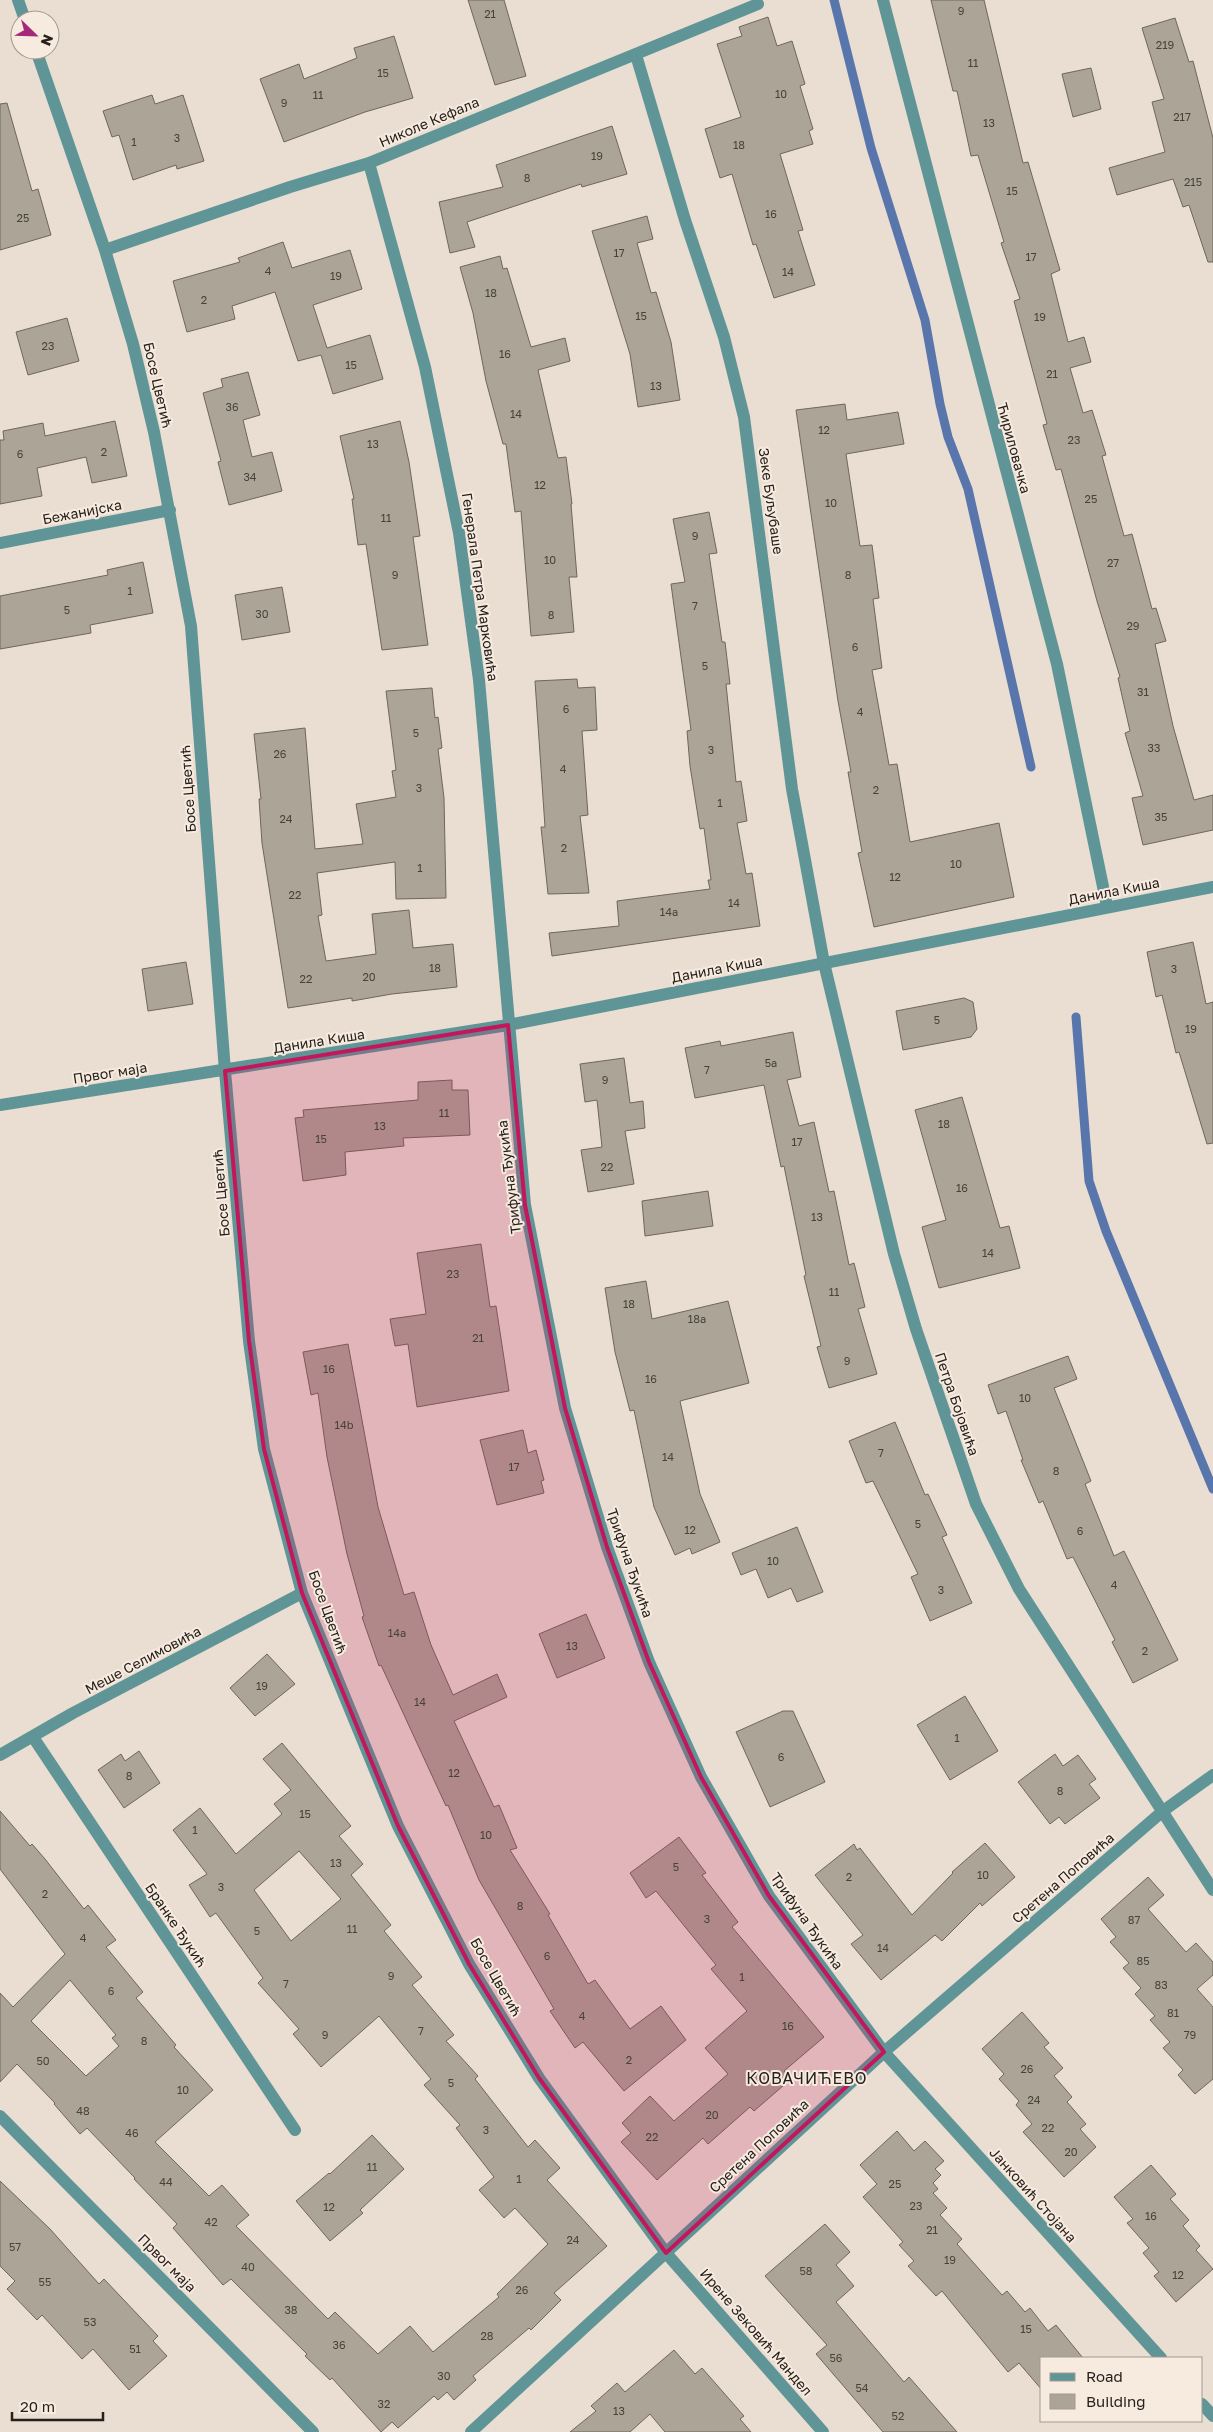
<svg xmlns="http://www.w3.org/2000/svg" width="1213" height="2432" font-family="'Golos Text',sans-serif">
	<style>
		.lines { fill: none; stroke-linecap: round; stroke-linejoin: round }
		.stream { stroke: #5876ac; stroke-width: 9 }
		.building { fill: #aca497; stroke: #6f675b; fill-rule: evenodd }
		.minor { stroke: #5f9596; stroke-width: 12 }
		.marked { fill: #c2185b; fill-opacity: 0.2; stroke: #c2185b; stroke-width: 4; stroke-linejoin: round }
		.labels { text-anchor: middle; stroke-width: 4; stroke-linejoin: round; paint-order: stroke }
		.number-label { font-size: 11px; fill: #48423c }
		.street-label { font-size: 14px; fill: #26211d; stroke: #f7eadf }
		.quarter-label { font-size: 16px; letter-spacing: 1px; fill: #26211d; stroke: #f7eadf }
	</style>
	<rect width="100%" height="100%" fill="#eaddd2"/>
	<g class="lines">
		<path class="stream" d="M834 0 871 148 925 320 940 404 948 437 968 489 1031 767
			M1076 1017 1089 1181 1106 1231 1213 1489"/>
	</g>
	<path class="building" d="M468 0H504L526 76 495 85Z
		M931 0H984L1023 163 1028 162 1060 270 1051 274 1068 342 1084 337 1091 362 1070 368 1083 413 1092 410 1106 455 1102 456 1124 536 1132 534 1152 609 1156 608 1166 641 1155 644 1173 726 1194 800 1213 795V830L1143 845 1132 798 1143 796 1125 733 1130 731 1118 678 1120 677 1097 601 1061 469 1056 470 1043 425 1047 424 1014 301 1020 299 1001 243 1004 242 978 155 971 156 957 91H953Z
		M768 17 777 46 792 41 805 84 800 86 813 129 809 131 813 144 780 154 803 230 798 231 815 285 774 298 756 244 753 245 732 174 720 178 705 129 741 117 717 44 742 36 739 27Z
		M1175 18 1189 62 1193 61 1213 138V262H1208L1189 205 1183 207 1173 179 1117 195 1109 168 1165 152 1152 102 1164 99 1142 28Z
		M394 36 413 98 365 112 284 142 260 79 299 64 304 79 357 58 354 48Z
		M1091 68 1101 109 1073 117 1062 74Z
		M152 95 155 104 183 95 204 161 177 169 176 165 133 180 119 135 112 137 103 111Z
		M7 103 32 191 38 189 51 235 0 250V104Z
		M612 126 627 174 582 187 581 184 467 222 475 247 450 253 439 202 503 187 496 165Z
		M647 216 653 239 637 243 651 293 656 292 671 342 680 400 638 407 630 354 592 231Z
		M283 242 292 268 350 250 362 289 313 305 327 348 370 335 383 379 333 394 321 355 298 361 275 292 232 306 235 319 187 332 173 281 240 262 238 258Z
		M500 256 503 269 507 268 531 347 565 338 570 361 538 370 558 458 566 457 572 504H571L577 577H569L574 632 531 636 521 511 515 512 506 444H503L486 381 473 313 460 267Z
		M67 318 79 361 28 375 16 332Z
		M248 372 260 415 243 420 252 457 272 452 282 491 229 505 218 462 221 461 203 393 223 387 221 379Z
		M845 404 847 420 898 412 904 444 846 454 860 546 872 545 879 598 873 599 882 668 872 670 889 765 897 764 910 842 999 823 1014 897 874 927 858 853 862 852 848 772H851L838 701 796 410Z
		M115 421 127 476 92 483 86 457 37 468 42 496 0 504V440H4L3 431 43 423 45 436Z
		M400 421 409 462 420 536 413 537 428 645 382 650 366 544 358 545 352 499H354L340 436Z
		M709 512 717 553 709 554 722 642H725L730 684H726L736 782 741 781 747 821 737 823 746 874 752 873 760 926 552 956 549 933 619 926 617 901 710 889 708 880H711L704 828 700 829 690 766 687 731 691 730 671 584 685 582 673 519Z
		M143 562 153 613 90 625 91 633 0 649V596L108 575 107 570Z
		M282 587 290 632 242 640 235 595Z
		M577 679 578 688 595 687 597 730 582 731 588 815 580 816 589 893 548 894 541 827H545L535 681Z
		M432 688 435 718 438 717 442 748 438 749 444 798 446 898 396 899 395 862 317 873 322 915 318 916 326 961 376 954 372 914 409 910 413 948 453 944 457 987 392 994 352 1001V998L288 1008 262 843 259 799H261L254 734 305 728 315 849 363 844 356 804 396 797 392 771 396 770 386 691Z
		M1193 942 1206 1004 1213 1002V1143L1207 1144 1179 1052 1176 1053 1162 995 1156 997 1147 952Z
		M186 962 193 1004 148 1011 142 969Z
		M964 998 973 1002 977 1029 971 1037 903 1050 896 1011Z
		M793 1032 801 1077 787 1080 799 1126 814 1122 829 1192 834 1191 849 1265 854 1263 865 1307 858 1309 877 1374 829 1388 817 1347 821 1346 804 1276 806 1275 784 1166 781 1167 764 1085 695 1098 685 1048 720 1041 721 1046Z
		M624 1058 630 1103 643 1101 645 1128 625 1131 634 1184 588 1192 581 1150 602 1147 597 1100 585 1102 580 1064Z
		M452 1080V1090H468L470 1135 403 1138 404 1146 345 1152 346 1175 303 1181 295 1118 304 1117 303 1110 418 1100V1082Z
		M962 1097 1000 1228 1009 1226 1020 1268 939 1288 922 1227 946 1220 915 1110Z
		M708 1191 713 1226 645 1236 642 1201Z
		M481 1244 490 1307 496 1306 509 1391 417 1407 408 1344 395 1346 390 1319 426 1314 417 1253Z
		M646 1281 652 1319 728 1301 749 1383 680 1401 700 1494 720 1542 692 1554 690 1548 675 1555 654 1507 634 1410 630 1411 615 1352 605 1288Z
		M348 1344 378 1507 404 1595 414 1592 431 1645 453 1695 497 1674 507 1697 454 1721 494 1807 499 1805 517 1848 510 1850 550 1914 548 1915 588 1984 595 1980 630 2029 661 2006 686 2040 624 2091 583 2042 575 2048 550 2011 554 2009 479 1880 448 1805 446 1806 381 1665 379 1666 362 1617 364 1616 347 1554 327 1457 318 1393 311 1395 303 1352Z
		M1068 1356 1077 1379 1054 1388 1091 1481 1085 1484 1114 1556 1124 1551 1178 1660 1133 1683 1112 1642 1115 1640 1073 1557 1067 1559 1043 1501 1039 1503 1021 1460H1023L1006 1411 998 1414 988 1385Z
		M895 1422 925 1495 928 1494 947 1535 942 1537 972 1603 930 1621 911 1577 918 1574 873 1481 866 1483 849 1441Z
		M523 1430 528 1453 536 1450 544 1480 541 1481 544 1493 497 1505 480 1440Z
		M797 1527 823 1592 797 1602 791 1588 768 1598 756 1569 741 1575 732 1553Z
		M586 1614 605 1658 557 1678 539 1634Z
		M267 1654 295 1684 255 1716 230 1688Z
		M965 1696 998 1751 950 1780 917 1725Z
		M783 1711H793L825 1782 770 1807 736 1732Z
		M282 1743 351 1826 339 1836 363 1864 351 1875 391 1925 384 1931 422 1977 412 1985 454 2035 446 2041 478 2076 475 2079 528 2147 535 2140 560 2168 547 2180 607 2246 554 2293 561 2300 531 2330 529 2328 473 2376 476 2380 454 2400 447 2392 438 2400 434 2396 398 2428 392 2422 381 2432 332 2378 330 2380 305 2356 307 2354 231 2279 223 2285 173 2228 177 2224 134 2179 135 2178 87 2128 80 2134 54 2104 55 2103 17 2064 0 2082V1993L13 2007 65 1954 0 1869V1811L30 1846 32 1844 45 1859 84 1909 88 1905 116 1940 106 1947 143 1992 136 1998 176 2045 174 2047 213 2090 155 2142 209 2196 222 2185 249 2215 236 2226 328 2319 335 2312 378 2354 410 2326 433 2352 499 2297 497 2294 548 2244 515 2208 504 2218 479 2190 494 2177 456 2128 460 2125 424 2085 431 2079 379 2016 321 2067 293 2034 299 2029 258 1983 263 1978 216 1913 210 1917 189 1885 207 1874 173 1830 200 1808 236 1854 282 1814 274 1804 291 1790 263 1759ZM299 1851 341 1899 291 1941 254 1890ZM70 1980 116 2035 112 2038 119 2046 86 2076 31 2021Z
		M139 1751 160 1783 124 1808 98 1770 121 1754 125 1761Z
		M1055 1754 1063 1766 1078 1755 1096 1779 1089 1784 1100 1798 1065 1824 1059 1817 1050 1824 1018 1782Z
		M679 1837 706 1873 702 1875 738 1922 732 1927 824 2037 784 2071 791 2079 754 2111 750 2107 708 2144 703 2138 657 2180 621 2142 631 2133 622 2123 650 2096 674 2121 728 2074 705 2048 747 2011 711 1969 716 1965 656 1891 646 1898 630 1873Z
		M985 1843 1015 1877 982 1906 980 1903 942 1941 935 1935 881 1980 851 1944 863 1935 815 1875 854 1844 857 1850 860 1848 912 1915 953 1873 952 1872Z
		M1148 1877 1164 1895 1148 1909 1186 1952 1196 1943 1213 1962V1975L1197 1989 1213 2007V2079L1195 2094 1178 2075 1183 2070 1163 2048 1170 2042 1150 2020 1155 2016 1135 1994 1141 1988 1123 1968 1129 1963 1110 1942 1116 1937 1101 1919Z
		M1022 2012 1049 2043 1044 2047 1063 2068 1054 2076 1072 2097 1067 2102 1086 2124 1080 2129 1096 2147 1064 2177 1023 2132 1032 2124 1016 2105 1019 2101 999 2079 1004 2074 982 2049Z
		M897 2131 914 2151 925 2141 944 2161 935 2169 941 2175 933 2183 938 2189 933 2193 947 2208 940 2215 962 2239 957 2244 1002 2295 1007 2291 1025 2312 1030 2308 1048 2331 1056 2325 1083 2358H1042V2390L1019 2363 1008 2372 942 2291 936 2296 908 2266 914 2261 899 2245 903 2242 863 2197 877 2184 860 2165Z
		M372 2135 404 2169 360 2210 363 2213 330 2241 296 2201 329 2173 330 2174Z
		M1151 2165 1176 2194 1170 2199 1189 2220 1183 2226 1200 2246 1196 2250 1213 2269 1176 2302 1154 2276 1159 2272 1143 2253 1149 2248 1127 2223 1133 2219 1114 2197Z
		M0 2181 50 2229 99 2284 104 2279 158 2336 153 2341 167 2356 129 2390 93 2349 82 2359 42 2315 37 2320 7 2289 15 2281 0 2266Z
		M825 2224 850 2252 836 2265 854 2286 836 2302 904 2382 909 2377 957 2432H883L816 2354 827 2345 765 2276Z
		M674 2350 695 2374 702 2368 744 2416 740 2419 751 2432H665L650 2414 630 2432H570L596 2411 591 2406 617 2383 625 2392Z"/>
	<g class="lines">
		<path class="minor" d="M18 0 25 20
			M883 0 1057 664 1107 906
			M36 50 105 250 133 344 154 432 191 626 225 1071 249 1341 264 1449 302 1593 398 1826 469 1964 539 2078 666 2253 823 2432
			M636 55 685 220 724 337 744 417 792 789 824 963 894 1254 916 1329 976 1504 1019 1589 1213 1890
			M369 163 425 367 459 533 479 680 525 1205 565 1408 607 1547 649 1662 701 1777 769 1896 884 2052 1161 2358
			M105 250 290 187 369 163 758 4
			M0 543 170 510
			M0 1105 508 1025 1213 887
			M33 1737 295 2130
			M0 1755 73 1713 302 1593
			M0 2116 313 2432
			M1202 2404 1213 2416
			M471 2432 884 2052 1163 1811 1213 1775"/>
	</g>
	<path class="marked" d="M508 1025 525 1205 565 1408 607 1547 649 1662 701 1777 769 1896 884 2052 666 2253 539 2078 469 1964 398 1826 302 1593 264 1449 249 1341 225 1071Z"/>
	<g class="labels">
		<g class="number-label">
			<text x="961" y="15">9</text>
			<text x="490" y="18">21</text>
			<text x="1165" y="49">219</text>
			<text x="973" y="67">11</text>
			<text x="383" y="77">15</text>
			<text x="781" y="98">10</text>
			<text x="318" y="99">11</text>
			<text x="284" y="107">9</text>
			<text x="1182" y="121">217</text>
			<text x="989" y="127">13</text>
			<text x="177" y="142">3</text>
			<text x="134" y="146">1</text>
			<text x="739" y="149">18</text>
			<text x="597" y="160">19</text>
			<text x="527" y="182">8</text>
			<text x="1193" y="186">215</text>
			<text x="1012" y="195">15</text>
			<text x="771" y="218">16</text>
			<text x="23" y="222">25</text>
			<text x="619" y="257">17</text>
			<text x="1031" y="261">17</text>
			<text x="268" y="275">4</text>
			<text x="788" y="276">14</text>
			<text x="336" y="280">19</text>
			<text x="491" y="297">18</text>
			<text x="204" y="304">2</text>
			<text x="641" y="320">15</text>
			<text x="1040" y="321">19</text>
			<text x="48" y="350">23</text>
			<text x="505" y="358">16</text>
			<text x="351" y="369">15</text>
			<text x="1052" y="378">21</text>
			<text x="656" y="390">13</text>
			<text x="232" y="411">36</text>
			<text x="516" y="418">14</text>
			<text x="824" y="434">12</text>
			<text x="1074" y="444">23</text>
			<text x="373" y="448">13</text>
			<text x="104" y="456">2</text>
			<text x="20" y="458">6</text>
			<text x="250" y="481">34</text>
			<text x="540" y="489">12</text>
			<text x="1091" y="503">25</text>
			<text x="831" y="507">10</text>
			<text x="386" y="522">11</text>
			<text x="695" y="540">9</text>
			<text x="550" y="564">10</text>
			<text x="1113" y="567">27</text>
			<text x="395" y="579">9</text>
			<text x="848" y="579">8</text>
			<text x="130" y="595">1</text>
			<text x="695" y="610">7</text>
			<text x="67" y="614">5</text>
			<text x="262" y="618">30</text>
			<text x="551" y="619">8</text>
			<text x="1133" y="630">29</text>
			<text x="855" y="651">6</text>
			<text x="705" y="670">5</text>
			<text x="1143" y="696">31</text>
			<text x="566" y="713">6</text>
			<text x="860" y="716">4</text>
			<text x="416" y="737">5</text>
			<text x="1154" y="752">33</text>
			<text x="711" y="754">3</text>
			<text x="280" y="758">26</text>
			<text x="563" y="773">4</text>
			<text x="419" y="792">3</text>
			<text x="876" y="794">2</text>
			<text x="720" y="807">1</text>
			<text x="1161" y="821">35</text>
			<text x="286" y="823">24</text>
			<text x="564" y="852">2</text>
			<text x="956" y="868">10</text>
			<text x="420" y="872">1</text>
			<text x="895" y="881">12</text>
			<text x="295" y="899">22</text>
			<text x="734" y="907">14</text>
			<text x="669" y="916">14a</text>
			<text x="435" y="972">18</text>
			<text x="1174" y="973">3</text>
			<text x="369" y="981">20</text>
			<text x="306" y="983">22</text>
			<text x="937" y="1024">5</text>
			<text x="1191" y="1033">19</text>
			<text x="771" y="1067">5a</text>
			<text x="707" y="1074">7</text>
			<text x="605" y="1084">9</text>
			<text x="444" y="1117">11</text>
			<text x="944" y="1128">18</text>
			<text x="380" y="1130">13</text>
			<text x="321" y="1143">15</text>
			<text x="797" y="1146">17</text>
			<text x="607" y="1171">22</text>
			<text x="962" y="1192">16</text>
			<text x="817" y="1221">13</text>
			<text x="988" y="1257">14</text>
			<text x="453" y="1278">23</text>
			<text x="834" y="1296">11</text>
			<text x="629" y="1308">18</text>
			<text x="697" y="1323">18a</text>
			<text x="478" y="1342">21</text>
			<text x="847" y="1365">9</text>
			<text x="329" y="1373">16</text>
			<text x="651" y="1383">16</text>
			<text x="1025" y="1402">10</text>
			<text x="344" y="1429">14b</text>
			<text x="881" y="1457">7</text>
			<text x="668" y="1461">14</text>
			<text x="514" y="1471">17</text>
			<text x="1056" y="1475">8</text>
			<text x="918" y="1528">5</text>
			<text x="690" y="1534">12</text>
			<text x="1080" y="1535">6</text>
			<text x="773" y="1565">10</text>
			<text x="1114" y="1589">4</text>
			<text x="941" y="1594">3</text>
			<text x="397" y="1637">14a</text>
			<text x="572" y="1650">13</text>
			<text x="1145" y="1655">2</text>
			<text x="262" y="1690">19</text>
			<text x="420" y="1706">14</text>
			<text x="957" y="1742">1</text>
			<text x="781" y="1761">6</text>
			<text x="454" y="1777">12</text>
			<text x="129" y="1780">8</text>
			<text x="1060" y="1795">8</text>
			<text x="305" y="1818">15</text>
			<text x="195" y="1834">1</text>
			<text x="486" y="1839">10</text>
			<text x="336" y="1867">13</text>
			<text x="676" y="1871">5</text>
			<text x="983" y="1879">10</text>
			<text x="849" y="1881">2</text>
			<text x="221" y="1891">3</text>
			<text x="45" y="1898">2</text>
			<text x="520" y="1910">8</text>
			<text x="707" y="1923">3</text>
			<text x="1134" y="1924">87</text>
			<text x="352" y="1933">11</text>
			<text x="257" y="1935">5</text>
			<text x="83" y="1942">4</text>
			<text x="883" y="1952">14</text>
			<text x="547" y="1960">6</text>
			<text x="1143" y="1965">85</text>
			<text x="391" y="1980">9</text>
			<text x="742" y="1981">1</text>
			<text x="286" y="1988">7</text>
			<text x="1161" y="1989">83</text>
			<text x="111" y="1995">6</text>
			<text x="1173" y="2017">81</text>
			<text x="582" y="2020">4</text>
			<text x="788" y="2030">16</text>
			<text x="421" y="2035">7</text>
			<text x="325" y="2039">9</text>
			<text x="1190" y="2039">79</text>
			<text x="144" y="2045">8</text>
			<text x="629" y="2064">2</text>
			<text x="43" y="2065">50</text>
			<text x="1027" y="2073">26</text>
			<text x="451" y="2087">5</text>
			<text x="183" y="2094">10</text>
			<text x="1034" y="2104">24</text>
			<text x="83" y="2115">48</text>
			<text x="712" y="2119">20</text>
			<text x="1048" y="2132">22</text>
			<text x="486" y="2134">3</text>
			<text x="132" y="2137">46</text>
			<text x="652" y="2141">22</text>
			<text x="1071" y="2156">20</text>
			<text x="372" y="2171">11</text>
			<text x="519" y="2183">1</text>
			<text x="166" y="2186">44</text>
			<text x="895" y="2188">25</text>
			<text x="916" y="2210">23</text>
			<text x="329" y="2211">12</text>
			<text x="1151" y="2220">16</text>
			<text x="211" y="2226">42</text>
			<text x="932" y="2234">21</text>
			<text x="573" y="2244">24</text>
			<text x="15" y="2251">57</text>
			<text x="950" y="2264">19</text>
			<text x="248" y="2271">40</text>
			<text x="806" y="2275">58</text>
			<text x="1178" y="2279">12</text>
			<text x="45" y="2286">55</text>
			<text x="522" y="2294">26</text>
			<text x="291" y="2314">38</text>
			<text x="90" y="2326">53</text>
			<text x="1026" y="2333">15</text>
			<text x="487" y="2340">28</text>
			<text x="339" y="2349">36</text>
			<text x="135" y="2353">51</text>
			<text x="836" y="2362">56</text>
			<text x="444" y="2380">30</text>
			<text x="862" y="2392">54</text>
			<text x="384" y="2408">32</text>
			<text x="619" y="2415">13</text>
			<text x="898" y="2420">52</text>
		</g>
		<g class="street-label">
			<text transform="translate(429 122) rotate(-23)" y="5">Николе Кефала</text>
			<text transform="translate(158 385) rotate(77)" y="5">Босе Цветић</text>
			<text transform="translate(1014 448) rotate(75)" y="5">Ћириловачка</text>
			<text transform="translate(771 501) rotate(82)" y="5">Зеке Буљубаше</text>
			<text transform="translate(82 512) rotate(-11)" y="5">Бежанијска</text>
			<text transform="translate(480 587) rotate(82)" y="5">Генерала Петра Марковића</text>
			<text transform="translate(188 789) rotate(-94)" y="5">Босе Цветић</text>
			<text transform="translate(1114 891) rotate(-11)" y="5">Данила Киша</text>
			<text transform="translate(717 969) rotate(-11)" y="5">Данила Киша</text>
			<text transform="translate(319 1041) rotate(-9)" y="5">Данила Киша</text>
			<text transform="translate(110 1073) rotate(-9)" y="5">Првог маја</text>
			<text transform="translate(509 1177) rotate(-97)" y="5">Трифуна Ђукића</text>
			<text transform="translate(221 1193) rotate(-95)" y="5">Босе Цветић</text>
			<text transform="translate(957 1404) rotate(71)" y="5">Петра Бојовића</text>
			<text transform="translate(630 1563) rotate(71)" y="5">Трифуна Ђукића</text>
			<text transform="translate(328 1612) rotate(70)" y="5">Босе Цветић</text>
			<text transform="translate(143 1660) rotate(-28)" y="5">Меше Селимовића</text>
			<text transform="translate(1063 1878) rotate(-41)" y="5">Сретена Поповића</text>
			<text transform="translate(807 1921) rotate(55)" y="5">Трифуна Ђукића</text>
			<text transform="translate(176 1925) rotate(56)" y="5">Бранке Ђукић</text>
			<text transform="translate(496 1977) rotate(60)" y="5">Босе Цветић</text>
			<text transform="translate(759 2146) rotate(-43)" y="5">Сретена Поповића</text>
			<text transform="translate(1033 2195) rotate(48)" y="5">Јанковић Стојана</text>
			<text transform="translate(167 2263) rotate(45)" y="5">Првог маја</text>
			<text transform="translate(756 2332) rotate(49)" y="5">Ирене Зековић Мандел</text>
		</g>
		<g class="quarter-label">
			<text x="807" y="2084">КОВАЧИЋЕВО</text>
		</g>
	</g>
	<rect x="1040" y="2357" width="162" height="65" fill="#f7eadf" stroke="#a39a91"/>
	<rect x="1050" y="2373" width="25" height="8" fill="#5f9596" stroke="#a39a91"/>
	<text x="1086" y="2382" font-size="15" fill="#26211d">Road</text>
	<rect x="1050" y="2394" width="25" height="15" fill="#aca497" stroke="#a39a91"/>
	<text x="1086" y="2407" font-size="15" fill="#26211d">Building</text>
	<g transform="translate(35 35) rotate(113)"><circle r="24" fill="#f7eadf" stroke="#a39a91"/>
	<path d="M0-4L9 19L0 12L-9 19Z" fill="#a6287a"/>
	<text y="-8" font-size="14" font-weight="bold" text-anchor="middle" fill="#26211d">N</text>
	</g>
	<path d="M12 2412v8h91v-8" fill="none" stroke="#26211d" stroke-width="2.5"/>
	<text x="20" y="2412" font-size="15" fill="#26211d" stroke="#f7eadf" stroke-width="4" paint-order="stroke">20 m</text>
</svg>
